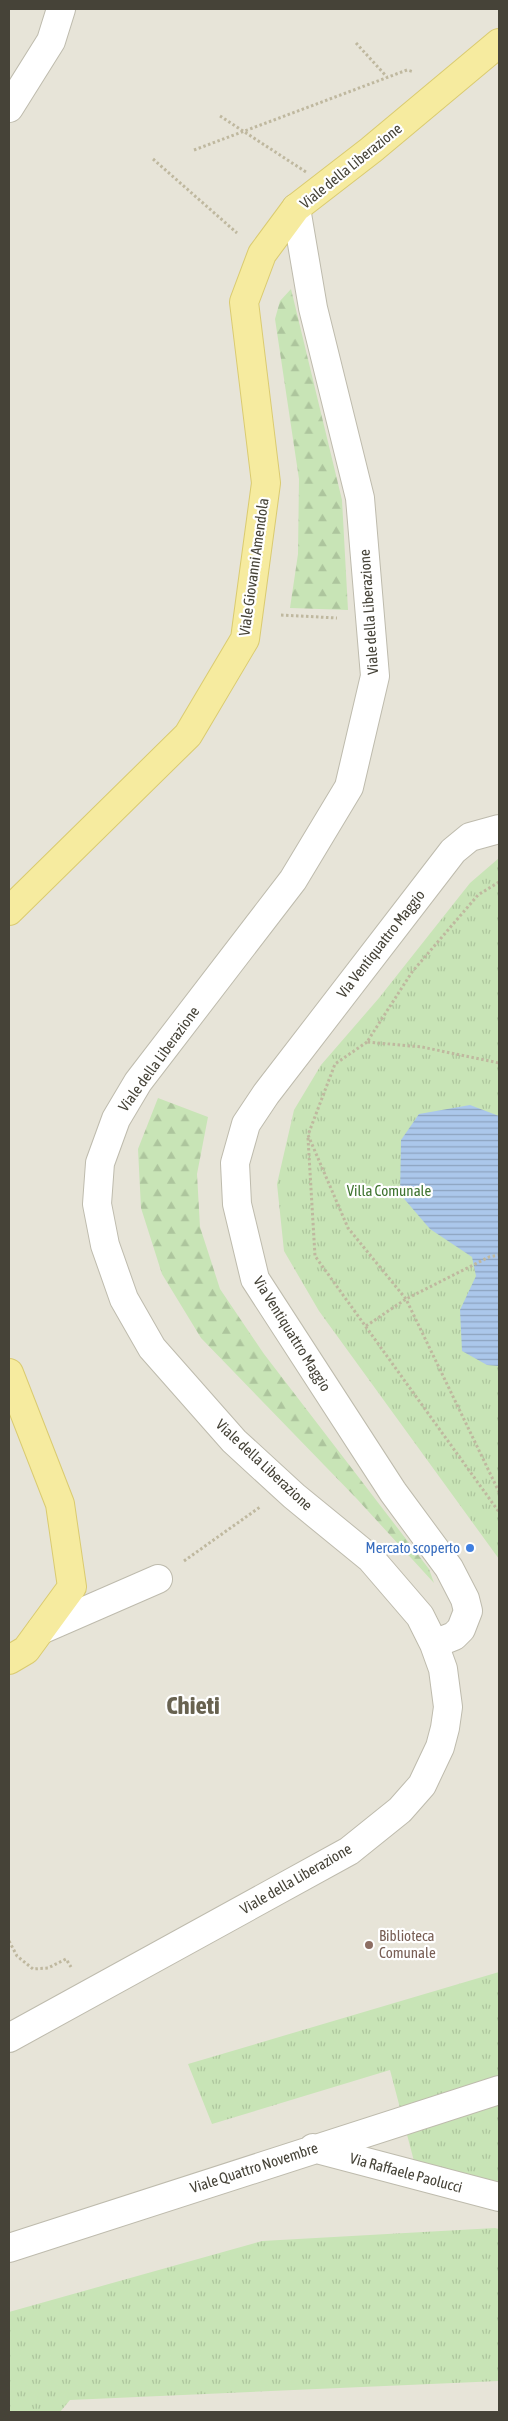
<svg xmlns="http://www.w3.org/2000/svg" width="508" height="2421" font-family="'Asap Condensed',sans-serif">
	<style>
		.residential { fill: #e7e4d8 }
		.grass { fill: url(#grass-tufts) }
		.forest { fill: url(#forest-firs) }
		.water { fill: url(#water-rules) }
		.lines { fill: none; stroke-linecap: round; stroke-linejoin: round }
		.minor-casing { stroke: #bebbad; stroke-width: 30 }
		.major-casing { stroke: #dacb70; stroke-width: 30 }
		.path { stroke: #bfb89f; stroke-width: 3; stroke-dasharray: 2.5 2.5; stroke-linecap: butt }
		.minor { stroke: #fff; stroke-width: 28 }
		.major { stroke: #f6eb9f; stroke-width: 28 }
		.path-bridge { stroke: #bfb89f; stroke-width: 3; stroke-dasharray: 2.5 2.5; stroke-linecap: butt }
		.shop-dot { fill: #3f7fe0; stroke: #fff; stroke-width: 2 }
		.education-dot { fill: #8d6e63; stroke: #fff; stroke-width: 2 }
		.labels { text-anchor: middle; stroke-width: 4.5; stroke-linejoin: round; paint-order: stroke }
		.street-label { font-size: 15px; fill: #464338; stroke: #fff }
		.park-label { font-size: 15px; fill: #3f7430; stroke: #fff }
		.shop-label { font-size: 15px; fill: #366cbe; stroke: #fff; text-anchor: end }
		.education-label { font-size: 15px; fill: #785e54; stroke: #fff; text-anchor: start }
		.town-label { font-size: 25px; font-weight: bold; fill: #686250; stroke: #fff }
	</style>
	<defs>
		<pattern id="grass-tufts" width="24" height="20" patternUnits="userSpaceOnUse" patternTransform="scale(1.25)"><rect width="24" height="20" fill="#c8e4b6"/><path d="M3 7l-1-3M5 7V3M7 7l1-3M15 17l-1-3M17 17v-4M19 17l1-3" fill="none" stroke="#adc59d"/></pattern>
		<pattern id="forest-firs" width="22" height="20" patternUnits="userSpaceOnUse" patternTransform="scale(1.25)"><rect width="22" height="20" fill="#c8e4b6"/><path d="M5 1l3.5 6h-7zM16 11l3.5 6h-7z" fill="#adc59d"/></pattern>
		<pattern id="water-rules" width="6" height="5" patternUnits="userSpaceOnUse" patternTransform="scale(1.25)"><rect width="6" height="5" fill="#abc7eb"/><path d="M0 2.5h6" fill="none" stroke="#8da3bf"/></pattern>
	</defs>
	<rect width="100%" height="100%" fill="#f3f2e9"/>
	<path class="residential" d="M9 9H499V2412H9Z"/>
	<path class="grass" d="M499 858V1559L319 1311 284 1251 277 1184 294 1110 321 1065 379 998 470 883Z
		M499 1972V2186L415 2165 390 2070 212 2124 188 2064Z
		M495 2228 499 2229V2381L70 2400 60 2412H9V2312L262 2241Z"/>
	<path class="forest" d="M291 289 342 500 348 610 290 608 298 554 299 479 275 319 280 301Z
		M158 1098 208 1117 197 1174 200 1227 220 1289 264 1354 429 1569 434 1583 357 1499 201 1338 162 1274 141 1208 138 1149Z"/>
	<path class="water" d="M470 1105 499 1116V1366L487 1365 462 1351 460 1310 476 1276 472 1257 430 1229 400 1194 401 1140 419 1114Z"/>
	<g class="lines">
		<defs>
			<path id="minor" d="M9 108 51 41 61 9
				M41 1630 158 1579
				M434 1644 454 1636 461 1629 468 1611 465 1599 449 1568 393 1492 255 1279 237 1204 235 1163 246 1124 266 1094 453 851 470 837 499 829
				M9 2038 349 1851 400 1810 422 1785 440 1747 445 1728 448 1707 443 1669 434 1644 420 1616 371 1559 294 1496 234 1441 152 1348 124 1299 105 1245 97 1204 100 1163 116 1119 138 1082 293 880 349 787 375 676 360 498 313 308 296 208
				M313 2148 499 2197
				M9 2248 499 2090"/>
			<path id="major" d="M9 911 188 735 245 639 266 483 244 302 262 254 296 208 371 150 499 43
				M9 1373 60 1504 72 1587 26 1650 9 1660"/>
		</defs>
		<use href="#minor" class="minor-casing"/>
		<use href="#major" class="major-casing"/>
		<path class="path" d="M356 43 387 77
			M194 150 407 70 414 72
			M153 159 237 233
			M281 615 337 618
			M499 882 478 895 412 972 367 1042 422 1047 499 1063
			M367 1042 335 1064 308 1135 348 1228 406 1299 499 1492
			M308 1138 315 1256 499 1512
			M366 1326 406 1299 489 1257 499 1255
			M184 1561 260 1507
			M9 1941 17 1956 33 1969 48 1968 66 1959 71 1967"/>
		<use href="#minor" class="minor"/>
		<use href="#major" class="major"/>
		<path class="path-bridge" d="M220 116 306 172"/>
	</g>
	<circle class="shop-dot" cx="470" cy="1548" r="5"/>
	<circle class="education-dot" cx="369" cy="1945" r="5"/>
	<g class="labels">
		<g class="street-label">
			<text transform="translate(351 166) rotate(-39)" y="5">Viale della Liberazione</text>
			<text transform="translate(254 567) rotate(-82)" y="5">Viale Giovanni Amendola</text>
			<text transform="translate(369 612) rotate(-94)" y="5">Viale della Liberazione</text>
			<text transform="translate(381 944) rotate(-52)" y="5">Via Ventiquattro Maggio</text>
			<text transform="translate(159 1059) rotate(-54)" y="5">Viale della Liberazione</text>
			<text transform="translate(292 1334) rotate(58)" y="5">Via Ventiquattro Maggio</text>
			<text transform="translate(264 1465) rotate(43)" y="5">Viale della Liberazione</text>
			<text transform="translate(296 1879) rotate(-30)" y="5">Viale della Liberazione</text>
			<text transform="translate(254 2168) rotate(-18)" y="5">Viale Quattro Novembre</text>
			<text transform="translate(406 2173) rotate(15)" y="5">Via Raffaele Paolucci</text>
		</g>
		<g class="park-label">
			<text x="389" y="1196">Villa Comunale</text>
		</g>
		<g class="shop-label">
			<text x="460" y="1553">Mercato scoperto</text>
		</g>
		<g class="education-label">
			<text x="379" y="1941">Biblioteca<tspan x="379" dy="17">Comunale</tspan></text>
		</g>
		<g class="town-label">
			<text x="193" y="1714">Chieti</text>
		</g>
	</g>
	<rect width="508" height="2421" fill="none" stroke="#464338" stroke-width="20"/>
</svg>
